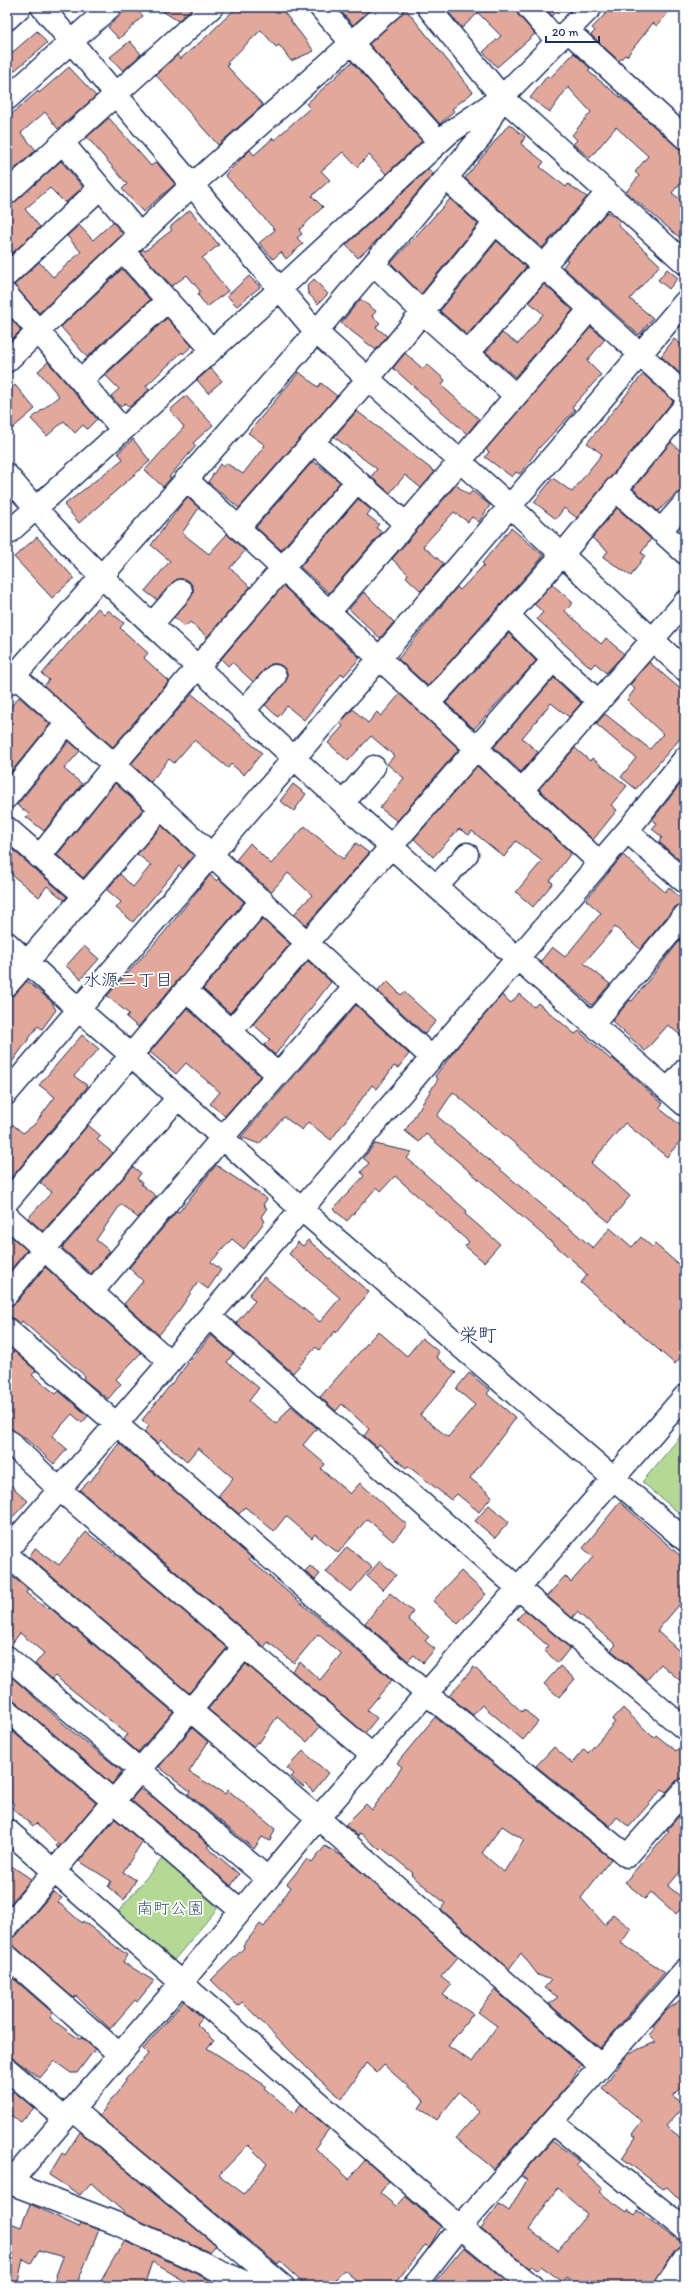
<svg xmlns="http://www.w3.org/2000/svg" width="692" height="2293" font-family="Itim,'Klee One',sans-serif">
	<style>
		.green { fill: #b4d995; stroke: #68847a }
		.building { fill: #e1a89b; stroke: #1b2f5e; fill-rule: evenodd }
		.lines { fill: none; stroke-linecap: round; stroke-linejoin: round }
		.minor-casing { stroke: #1b2f5e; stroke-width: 25 }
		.minor { stroke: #fff; stroke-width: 22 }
		.labels { text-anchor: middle; stroke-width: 3.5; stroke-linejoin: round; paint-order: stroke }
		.park-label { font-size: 17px; fill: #415a6c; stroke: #fff }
		.neighbourhood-label { font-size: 18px; fill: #1b2f5e; stroke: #fff }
		.quarter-label { font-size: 19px; fill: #1b2f5e; stroke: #fff }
	</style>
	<rect width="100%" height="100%" fill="#fff"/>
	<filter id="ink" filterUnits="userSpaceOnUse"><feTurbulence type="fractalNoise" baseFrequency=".025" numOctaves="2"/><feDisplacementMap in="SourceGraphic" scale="8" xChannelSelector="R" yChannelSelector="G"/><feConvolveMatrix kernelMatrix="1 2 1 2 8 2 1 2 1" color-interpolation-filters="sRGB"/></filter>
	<g filter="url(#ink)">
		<path class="green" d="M685 1431V1518L642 1482Z
			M166 1854 217 1896V1909L174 1960 117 1913Z"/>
		<path class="building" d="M129 7H135L143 16 119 39 108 27Z
			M156 7H193L178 21Z
			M237 7H280L314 51 291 61 279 45 276 47 261 30 227 63 229 64 227 66 263 105 218 145 156 75 177 55 180 59 205 38Z
			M337 7H373L353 25Z
			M404 7 473 92 452 109 454 111 440 124 369 44 400 16Z
			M444 7H516L518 15 535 34 497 67 483 52 501 36 478 13 462 28Z
			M544 7H562L552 16Z
			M612 7H661L668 13 657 26 653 23 627 56 625 55 619 61 591 35 595 31 592 28Z
			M37 31 47 43 7 77V57Z
			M130 41 141 54 123 71 110 57Z
			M574 53 590 68 588 71 637 111 677 147 685 150V177L672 193 685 203V242L626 192 639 176 635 172 648 156 616 127 590 158 573 144 577 140 572 135 591 112 568 87 550 112 530 98 547 76 550 78Z
			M352 62 422 141 386 174 369 155 357 167 343 152 321 171 330 180 312 196 323 207 299 230 302 234 297 238 303 244 286 259 281 252 273 259 259 243 275 230 225 175 250 150 254 155 273 138 274 140 310 108 306 104Z
			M69 67 96 96 58 129 45 112 21 133 36 150 8 175 7 118 38 91 39 93Z
			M109 118 151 166 156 162 175 184 143 212 122 189 127 184 87 137Z
			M509 124 525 137 521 144 544 162 540 167 566 187 568 184 587 197 542 248 465 178Z
			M61 161 83 187 65 203 50 188 25 209 40 227 7 258V205L15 202Z
			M428 169 433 174 377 240 358 258 346 245Z
			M450 199 478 224 421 294 391 263Z
			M190 210 219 245 202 258 228 291 207 307 198 295 200 291 187 275 172 286 140 252 143 249 145 251 172 230 170 227Z
			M607 212 620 220 619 226 660 265 630 299 653 318 639 335 563 267 568 260 566 259Z
			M113 222 123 234 39 313 14 285 39 262 53 277 81 252 67 236 79 225 93 240Z
			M497 241 526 267 467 335 440 311Z
			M122 269 150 300 87 357 61 327Z
			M667 269 678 278 669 289 658 280Z
			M249 276 260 287 237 306 227 296Z
			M314 279 328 294 318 304 308 293 307 286Z
			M544 284 573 310 515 377 486 352 502 333 518 344 543 314 529 302Z
			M360 299 376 311 372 316 380 323 376 327 387 336 376 350 341 323Z
			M7 314 21 330 7 344Z
			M167 318 192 346 183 354 182 352 146 386 149 390 129 407 125 403 121 407 111 396 119 389 105 375Z
			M591 327 605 339 587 361 601 375 572 407 575 410 539 448 520 474 516 472 512 477 485 457 489 452 486 449Z
			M674 339 685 347V378L661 356Z
			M405 353 423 369 427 364 445 380 442 386 479 419 467 434 393 368Z
			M48 362 97 419 87 429 83 425 75 433 64 421 47 436 31 419 59 396 38 371Z
			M211 368 222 381 208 393 197 380Z
			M299 372 318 387 321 383 337 396 239 508 208 482 220 464 224 467 226 463 243 474 265 445 248 433Z
			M643 374 673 401 577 518 564 508 556 519 534 502 553 478 572 492 602 454 587 443Z
			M15 385 35 409 7 433V392Z
			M186 396 213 425 193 443 196 446 169 477 171 478 163 487 145 470 184 427 170 410Z
			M357 411 435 472 421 488 405 475 390 493 371 477 377 469 334 437Z
			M133 439 150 461 79 523 64 505 123 459 118 453Z
			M671 442 685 455V491L676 494 658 511 633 489Z
			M313 461 340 482 281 550 256 527Z
			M456 485 469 495 472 491 490 505 479 522 472 517 468 522 454 512 423 546 444 564 421 591 406 577 408 574 392 559Z
			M187 497 199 508 182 533 209 554 227 534 245 551 230 568 250 587 207 637 190 622 185 627 174 617 193 594V587L189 581 183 579H177L157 600 145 591 170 561 151 545Z
			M358 499 371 510 367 515 379 524 376 528 382 532 329 593 300 567Z
			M617 508 651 539 641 553 645 555 631 576 603 557 608 551 592 538Z
			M511 528 543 555 541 559 428 686 398 659 457 587 460 590 484 565 482 563Z
			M37 537 74 578 52 598 14 557Z
			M552 584 573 603 565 611 601 644 606 638 624 654 606 673 595 663 591 668 537 619 543 612 534 604Z
			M283 586 360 658 344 676 342 673 304 720 287 706 278 717 265 705 287 679V673L283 667 277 664H271L253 682 232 662 228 666 221 659Z
			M364 592 394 622 380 638 349 609Z
			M98 608 104 614 108 610 124 623 120 628 148 653 144 658 169 681 113 747 44 686 49 680 42 674Z
			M509 633 536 661 474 729 446 703Z
			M649 662 685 693V733L636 789 621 777 636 758 596 724 605 714 650 749 663 734 627 700 635 689 630 685Z
			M554 678 581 703 569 717 551 703 522 738 538 752 521 772 494 747Z
			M192 694 262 753 244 775 231 764 228 768 194 740 174 763 169 759 151 782 131 764Z
			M400 694 459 749 397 821 380 808 404 778 387 764 394 756 391 753 371 736 348 761 328 743 343 726 340 723 353 709 368 723 377 712 381 716Z
			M19 697 50 724 7 777V711Z
			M69 741 80 751 64 769 82 784 44 831 26 817 29 814 17 805Z
			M575 748 590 761 592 758 627 786 611 805 617 810 593 840 539 789Z
			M477 766 571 853 550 881 553 883 533 907 516 892 542 861 516 841 504 857 472 831 469 835 459 829 433 857 414 839Z
			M685 778V865L659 842 662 837 652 829 657 823 652 820Z
			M115 783 143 809 83 878 57 855Z
			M293 784 306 794 294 811 280 801Z
			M162 826 193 855 183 869 179 866 133 922 116 908 121 902 107 890 120 874 133 887 151 865 137 854Z
			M305 826 343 859 356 843 369 853 306 925 294 914 312 895 288 873 271 892 236 860 250 843 271 864Z
			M7 845 67 897 64 900 47 886 39 897 7 871Z
			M623 855 665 892 669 887 685 903 675 907 640 949 615 927 584 963 610 984 592 1005 540 962 552 947 565 957 601 913 586 900Z
			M210 875 217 881 219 879 244 902 138 1027 126 1017 129 1014 107 996 163 934Z
			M262 919 290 944 230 1013 203 989Z
			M685 934V1039L668 1025 645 1051 612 1021 630 1000 632 1001Z
			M84 946 99 959 81 979 66 966Z
			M308 961 331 982 275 1055 264 1045 270 1039 253 1024Z
			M27 981 51 1001 56 1010 42 1029 38 1026 7 1069V997L16 993Z
			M387 981 401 995 404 992 436 1021 425 1034 378 991Z
			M519 994 534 1007 538 1003 575 1034 579 1031 611 1060 612 1058 663 1104 659 1108 685 1129V1135L667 1157 625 1123 591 1163 630 1196 609 1222 453 1092 437 1116 593 1248 610 1228 632 1247 641 1237 652 1247 655 1244 685 1270V1352L675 1364 581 1283 587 1275 578 1265 426 1134 419 1142 405 1131 438 1079 435 1076 460 1044 502 995 511 1003Z
			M356 1005 409 1054 398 1068 394 1066 377 1089 372 1085 331 1140 308 1122 302 1130 284 1117 259 1144 241 1137Z
			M187 1008 260 1076 225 1116 210 1104 220 1092 186 1063 176 1074 150 1052Z
			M82 1035 99 1049 74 1076 88 1086 7 1183V1120L23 1133 34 1125 55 1097 39 1085Z
			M88 1125 101 1136 97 1140 113 1153 43 1231 28 1218 52 1192 40 1183Z
			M375 1144 412 1152 407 1158 467 1211 465 1214 500 1244 484 1262 465 1246 469 1242 395 1176 381 1191 377 1187 347 1221 333 1209 364 1176 361 1172 369 1163 363 1158Z
			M216 1165 267 1199 263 1205 267 1208 261 1217 265 1221 244 1249 232 1239 211 1262 221 1270 208 1289 198 1282 180 1309 159 1335 124 1304 143 1281 129 1268 177 1211 179 1212Z
			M133 1167 141 1173 137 1179 142 1182 141 1184 156 1196 138 1218 121 1204 96 1240 110 1251 91 1274 62 1248Z
			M7 1233 27 1250 7 1274Z
			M308 1240 369 1292 336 1333 335 1331 319 1350 316 1347 293 1373 236 1323 255 1301 249 1295 264 1277 320 1322 340 1298 289 1254 298 1242 303 1246Z
			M45 1267 141 1353 116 1379 121 1384 108 1399 83 1379 85 1376 22 1321 20 1324 7 1314V1306L17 1302Z
			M378 1331 407 1356 422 1338 439 1352 436 1357 456 1373 420 1415 448 1437 475 1405 456 1389 469 1373 490 1390 487 1394 516 1418 470 1478 492 1496 479 1512 457 1494 451 1500 408 1466 406 1468 379 1444 377 1447 364 1436 369 1429 342 1404 336 1411 320 1397Z
			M211 1335 233 1354 227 1362 259 1388 249 1401 276 1424 291 1406 317 1428 303 1445 325 1464 321 1469 350 1494 360 1483 407 1525 393 1541 367 1519 338 1553 315 1534 312 1538 286 1516 274 1531 245 1507 239 1514 218 1496 233 1478 198 1448 187 1461 161 1440 158 1444 144 1432 149 1426 142 1420Z
			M14 1351 36 1371 32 1375 56 1394 59 1391 88 1416 82 1423 72 1414 52 1436 67 1449 54 1464 26 1439 7 1427V1359Z
			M119 1443 251 1557 249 1559 392 1680 367 1710 377 1718 365 1733 292 1671 300 1662 320 1680 341 1654 318 1634 294 1663 268 1642 264 1647 80 1490 89 1481 90 1482Z
			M7 1482 28 1501 7 1523Z
			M620 1502 685 1560V1598L657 1631 685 1656V1685L661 1664 647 1680 611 1650 616 1645 577 1612 572 1618 547 1596 565 1576 571 1582 593 1557 583 1548Z
			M489 1505 509 1522 495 1538 475 1521Z
			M86 1532 135 1570 227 1648 189 1693 29 1557 35 1548 59 1565Z
			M347 1547 372 1567 351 1592 326 1572Z
			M380 1561 396 1575 383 1590 367 1576Z
			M310 1566 320 1574 315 1580 305 1571Z
			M461 1571 486 1594 458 1624 433 1601Z
			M13 1577 28 1589 26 1593 47 1609 49 1607 173 1712 138 1752 124 1740 127 1734 55 1676 52 1679 35 1664 44 1653 20 1633 11 1645H7V1585Z
			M390 1593 413 1612 408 1619 429 1637 425 1641 435 1649 423 1663 414 1655 408 1661 365 1623Z
			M525 1610 570 1648 558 1663 544 1650 548 1646 517 1619Z
			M246 1664 320 1727 307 1742 277 1717 259 1743 257 1742 253 1747 208 1709Z
			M560 1666 575 1679 559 1697 544 1684Z
			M474 1667 522 1712 524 1709 538 1722 523 1740 482 1705 473 1715 449 1696Z
			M7 1673 73 1732 122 1771 112 1784 15 1701 7 1698Z
			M623 1708 654 1738 656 1735 676 1751 685 1741V1778L676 1781 666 1792 662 1789 629 1827 617 1817 610 1826 536 1766 554 1747 572 1763 584 1749 588 1753 615 1722 612 1720Z
			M435 1717 611 1859 581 1898 605 1925 613 1914 631 1929 621 1943 665 1972 600 2048 549 2004 558 1997 544 1988 551 1980 538 1975 521 1953 509 1969 441 1909 445 1903 411 1875 413 1873 382 1848 380 1850 360 1833 358 1836 345 1825 366 1804 372 1810 402 1767 397 1763ZM502 1826 524 1840 504 1872 482 1853Z
			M192 1728 208 1742 189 1772 225 1794 228 1790 275 1829 270 1841 262 1837 254 1849 188 1794 190 1791 159 1767Z
			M12 1731 96 1803 58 1848 56 1846 58 1844 36 1823 33 1826 12 1808 15 1804 7 1798V1738Z
			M303 1751 328 1773 313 1792 306 1784 303 1787 291 1777 294 1774 287 1768Z
			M140 1789 154 1798 209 1845 207 1847 239 1874 231 1886 131 1800Z
			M685 1809V1866L668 1886 685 1900V1904L676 1914 651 1892 645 1899 625 1882 669 1831 667 1830Z
			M115 1819 142 1842 123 1872 136 1880 124 1900 108 1887 111 1881 79 1861Z
			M325 1846 344 1857 458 1957 441 1977 451 1985 443 1995 473 2014 448 2046 472 2062 497 2026 478 2012 495 1990 581 2065 569 2084 494 2169 456 2138 479 2112 459 2092 437 2120 419 2108 424 2101 384 2065 377 2073 366 2063 342 2099 313 2074 242 2002 238 2006 211 1980 244 1948 243 1946 260 1924 264 1927 291 1887 287 1884 307 1859 312 1863Z
			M7 1863 31 1879 7 1908Z
			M53 1892 62 1898 58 1902 82 1923 83 1921 127 1955 123 1962 154 1981 137 2002 135 2000 110 2029 76 1996 74 1998 70 1995 15 1947 7 1944V1939L17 1935Z
			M7 1973 53 2013 50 2018 79 2039 82 2038 95 2049 77 2073H71L54 2061 40 2078 7 2054Z
			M685 1996V2084L673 2096 685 2105 666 2126 685 2141V2205L667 2187 663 2189 622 2158 636 2137 632 2134 642 2121 602 2088 629 2053 656 2042 649 2035 655 2028 653 2026 666 2011Z
			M184 2001 202 2018 197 2024 214 2041 207 2048 266 2086 264 2088 294 2113 301 2104 329 2129 315 2148 349 2179 365 2160 389 2181 380 2193 396 2206 405 2196 441 2227 429 2247 425 2245 393 2286H363L344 2270 330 2286H306L280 2262 278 2265 99 2116 126 2081 125 2080 148 2054 143 2049ZM248 2145 267 2164 244 2194 219 2175Z
			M13 2091 34 2108 21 2122 7 2113V2099Z
			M80 2132 215 2245 209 2252 127 2215 91 2183 80 2195 49 2175 62 2153 65 2155Z
			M552 2141 580 2161 576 2165 602 2188 599 2192 627 2212 628 2210 635 2215 638 2211 685 2245 675 2251 656 2279 654 2286H580L566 2277 563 2282 541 2266 538 2270 532 2265 529 2268 481 2228 499 2204 509 2211 527 2180 521 2176ZM557 2188 587 2214 558 2250 529 2230Z
			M30 2204 79 2227 81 2223 99 2230 76 2286H52L63 2257 39 2250 31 2263 23 2259 17 2286H7V2233L11 2223 21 2227Z
			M124 2241 223 2286H193L152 2262 144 2286H98Z
			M464 2247 512 2286H431Z"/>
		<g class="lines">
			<defs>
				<path id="minor" d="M42 7 316 332 510 506 685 670
					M320 7 439 142
					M428 7 502 97 685 263
					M528 7 557 41
					M7 19 20 7
					M568 31 685 138
					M7 99 110 7
					M63 143 140 235
					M446 178 685 395
					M7 193 212 7
					M123 251 212 350
					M374 264 422 312 515 395
					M7 275 100 188
					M7 295 123 430
					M468 353 607 193
					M7 361 191 186 392 7
					M81 380 168 300
					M7 475C67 548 138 611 207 676 361 824 524 964 685 1105
					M186 479 600 863
					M357 481 406 524 591 308
					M615 489 685 553
					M238 528 368 379 496 222
					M660 531 685 503
					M7 534 280 289 449 133 502 97 591 7
					M329 612 406 524
					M508 615 553 660 599 702
					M152 624 181 591
					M14 675 114 765 432 1058
					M7 684 316 332 446 178 480 138 500 100
					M429 703 562 555 685 406
					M243 711 275 676
					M522 790 685 602
					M7 797 67 723
					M343 803 374 767
					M7 828 85 896
					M627 831 685 882
					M39 857 114 765 357 481 313 442
					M437 886 467 854
					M7 943 78 1009 131 1055 301 1209 685 1540
					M7 985 161 808
					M186 990 278 1075
					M593 1024 685 915
					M231 1031 553 660
					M668 1090 685 1070
					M7 1093 685 302
					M7 1202 262 900
					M7 1216 170 1362 627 831 685 758
					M92 1292 222 1138 355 987
					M7 1294 44 1249 178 1098
					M210 1317 518 1588 685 1729
					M7 1329 427 1694 627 1856 685 1790
					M7 1440 59 1489 373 1756
					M7 1550 170 1362
					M7 1555 318 1818 601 2066
					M7 1657 267 1878
					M7 1710 240 1910
					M7 1830 460 2227 532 2286
					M7 1927 244 1647
					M7 1956 119 2054
					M7 2069 64 2118
					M72 2109 283 2286
					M552 2122 685 2229
					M10 2183 115 2223 253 2286
					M7 2186 182 1982 318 1818 685 1396
					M414 2286 460 2227 685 1970
					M666 2286 685 2258"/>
			</defs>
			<use href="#minor" class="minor-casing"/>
			<use href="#minor" class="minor"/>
		</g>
	</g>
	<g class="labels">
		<g class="park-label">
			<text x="170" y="1914">南町公園</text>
		</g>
		<g class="neighbourhood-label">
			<text x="128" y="986">水源二丁目</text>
		</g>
		<g class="quarter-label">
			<text x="478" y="1341">栄町</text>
		</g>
	</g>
	<rect width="692" height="2293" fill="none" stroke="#fff" stroke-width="24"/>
	<rect x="12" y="12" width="668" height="2269" fill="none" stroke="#1b2f5e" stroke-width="1.5" filter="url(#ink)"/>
	<path d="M546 36v6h53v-6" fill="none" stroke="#1b2f5e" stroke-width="2"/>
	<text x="552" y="36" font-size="12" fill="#1b2f5e" stroke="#ffffff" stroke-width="3" paint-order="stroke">20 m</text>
</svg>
